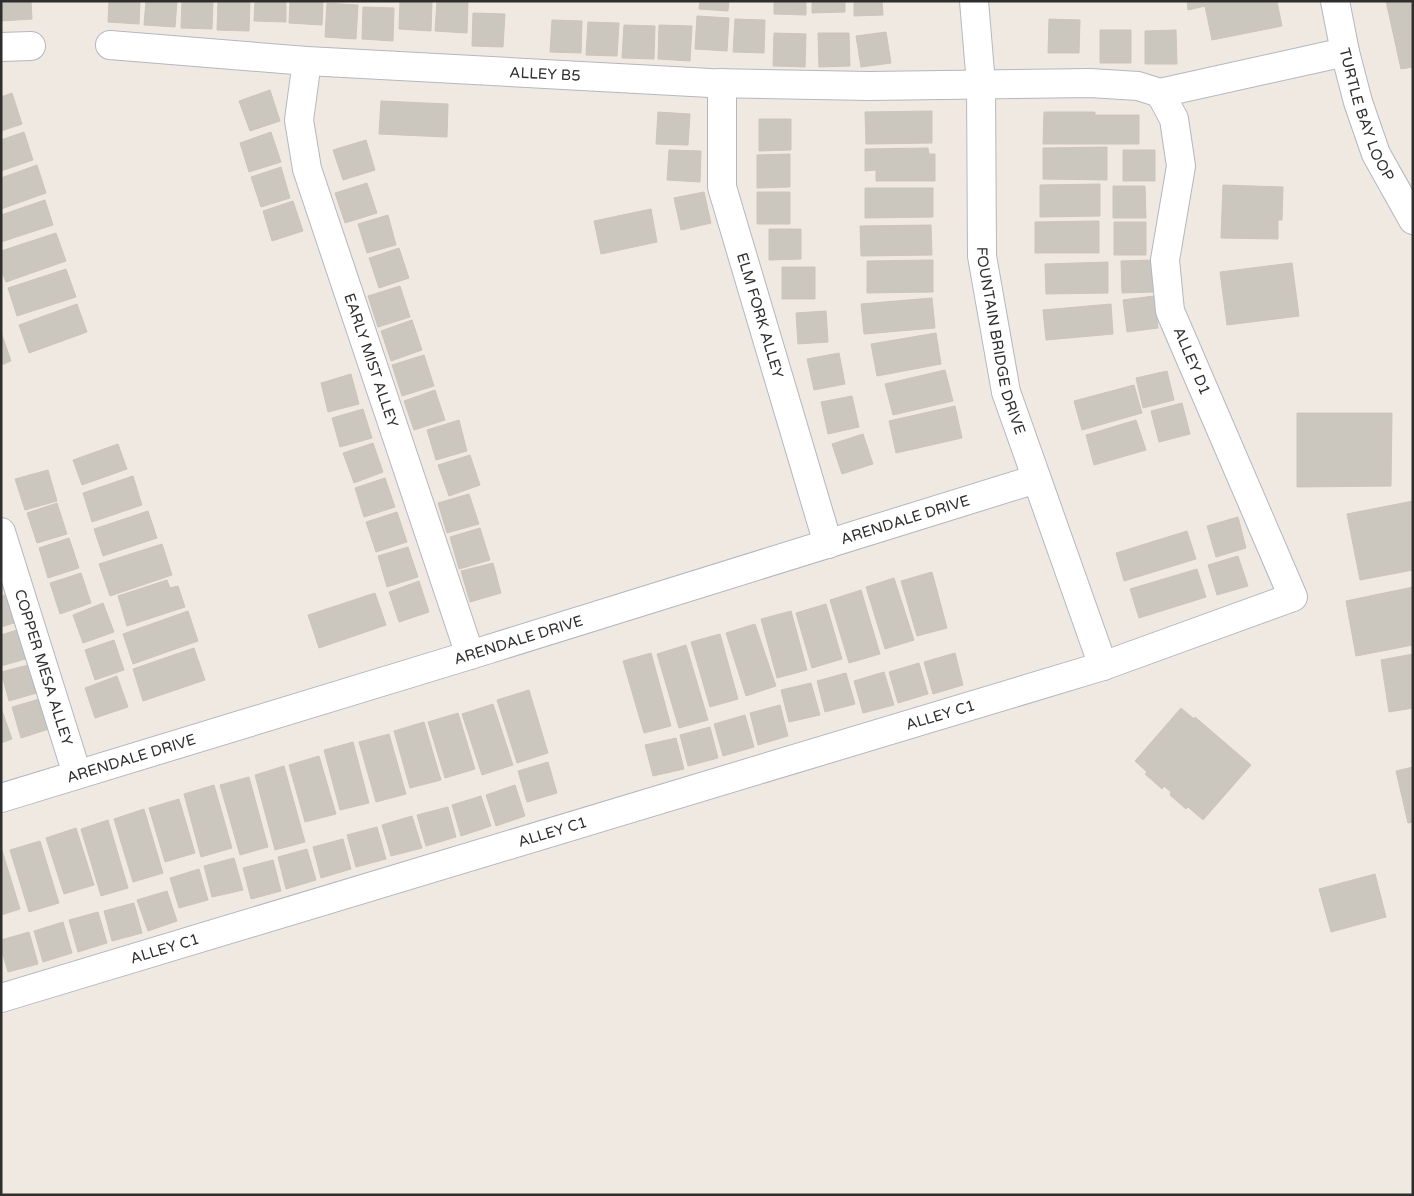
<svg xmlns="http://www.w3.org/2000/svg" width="1414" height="1196" font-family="'Varela Round',sans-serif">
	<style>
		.building { fill: #cbc7bf; stroke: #cbc5ba }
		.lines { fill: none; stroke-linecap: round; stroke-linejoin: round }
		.minor-casing { stroke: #b4b7c1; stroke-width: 30 }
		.minor { stroke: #fff; stroke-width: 28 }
		.labels { text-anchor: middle; stroke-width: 4; stroke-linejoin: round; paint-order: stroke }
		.street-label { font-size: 15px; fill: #2e2e2e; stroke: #fff }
	</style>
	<rect width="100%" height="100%" fill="#efe9e1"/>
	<path class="building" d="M1 1H31L32 19 1 21Z
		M109 1H140L139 24 108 22Z
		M146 1H177L175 27 144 25Z
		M182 1H213L212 29 181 28Z
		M218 1H250L249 31 217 30Z
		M255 1H286V22L254 21Z
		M290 1H323L322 25 289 23Z
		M400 1H432L431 31 399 29Z
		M437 1H468L467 33 435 31Z
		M700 1H729L728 11 699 9Z
		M774 1H806V15L774 14Z
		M812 1H845V12L812 13Z
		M854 1H882L883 15 854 16Z
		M1187 1H1282L1277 2 1282 26 1212 40 1205 6 1188 10Z
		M1386 1H1413V67L1401 69Z
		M327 3 358 5 356 39 325 37Z
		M363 7 394 8 393 41 362 39Z
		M473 13 505 14 503 47 472 46Z
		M697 16 729 18 727 51 695 49Z
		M735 19 765 20 764 53 733 52Z
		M1049 19 1080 20 1079 53H1048Z
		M552 20 582 21 581 53 550 52Z
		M588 22 619 23 617 56 586 55Z
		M624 25 655 26 654 59 622 58Z
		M659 25 692 26 690 61 658 59Z
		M1100 30H1131V63H1100Z
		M1176 30 1177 64H1145V31Z
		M886 32 891 63 861 67 856 36Z
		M774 33 806 34 805 67 773 66Z
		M818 33H849L850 66 819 67Z
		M270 90 280 121 250 131 239 101Z
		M12 93 22 124 1 131V97Z
		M381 101 448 104 447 137 379 134Z
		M932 111V143L866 144 865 112Z
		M658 112 690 114 688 145 656 144Z
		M1044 112H1095V115H1139V144H1043Z
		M759 119H791V150L759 151Z
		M24 132 33 160 1 171V140Z
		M271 132 281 162 249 172 240 143Z
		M366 140 375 170 343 180 333 150Z
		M1107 147V180L1043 179V148Z
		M928 148 929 154H935V181H876V170L865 171V149Z
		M669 150 701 151 700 182 667 180Z
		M1123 150H1155V181H1123Z
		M790 154V187L757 188V155Z
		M37 165 46 193 1 209V178Z
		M281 167 290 198 261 207 251 177Z
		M367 183 377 213 345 223 335 193Z
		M1100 184V216L1040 217V185Z
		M1223 185 1283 187 1282 220H1278V239L1221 238Z
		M1113 186H1145L1146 218H1113Z
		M865 188H933V217L865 218Z
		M704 192 711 223 681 230 674 198Z
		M757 192H790V224H757Z
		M45 200 53 225 1 242V215Z
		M293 201 303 231 272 241 263 211Z
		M651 209 657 242 601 254 594 221Z
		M388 215 396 245 367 253 358 224Z
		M1099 221V253H1035V222Z
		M1114 222H1146V255H1114Z
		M931 225 932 255 861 256 860 226Z
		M769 229H801V259L769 260Z
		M56 233 66 261 6 282 1 269V251Z
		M399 248 409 278 379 288 369 258Z
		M933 260V292L867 293V261Z
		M1153 260 1154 292 1122 293 1121 261Z
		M1108 262V293L1046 294 1045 264Z
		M1292 263 1299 316 1227 325 1220 272Z
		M782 267H815V299H782Z
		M66 269 76 297 17 316 8 288Z
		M400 286 410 317 378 327 368 296Z
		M1154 296 1158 328 1127 332 1123 300Z
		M932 298 935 328 864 334 861 304Z
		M77 304 87 332 29 353 19 325Z
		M1111 304 1113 334 1046 340 1043 310Z
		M826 311 828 342 798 344 796 313Z
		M412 320 422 350 391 361 381 331Z
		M1 332 11 361 1 365Z
		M936 333 941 364 877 376 871 344Z
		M839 353 845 384 814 390 807 359Z
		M424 355 434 386 402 396 392 365Z
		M945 370 953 401 893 415 885 384Z
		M1167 371 1174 400 1143 408 1136 378Z
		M351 374 359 404 328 412 321 383Z
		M1134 385 1142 413 1082 430 1074 401Z
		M435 390 445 420 414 430 404 401Z
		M852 396 859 427 828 434 821 402Z
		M1182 403 1190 434 1159 442 1151 411Z
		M955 406 962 438 896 453 889 421Z
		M363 409 372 438 340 447 332 418Z
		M1297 413H1392L1391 486 1297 487Z
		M459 420 467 451 436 460 427 430Z
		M1136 420 1146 450 1094 465 1086 435Z
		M863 434 873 464 842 474 832 444Z
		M373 443 383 472 354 483 343 453Z
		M118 444 127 469 82 485 73 460Z
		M470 455 480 485 449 496 438 465Z
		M48 470 57 501 25 510 15 479Z
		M133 476 142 505 92 522 83 493Z
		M385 478 395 507 364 517 355 488Z
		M469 494 479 524 447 533 438 503Z
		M1413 501V570L1360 580 1347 514Z
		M57 503 67 534 37 543 27 513Z
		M148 511 157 538 103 556 94 529Z
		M397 512 407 542 376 552 366 522Z
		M1238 517 1246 548 1216 557 1207 526Z
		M480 528 490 560 459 569 450 537Z
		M1187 531 1196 559 1124 581 1116 553Z
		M69 538 79 568 48 578 39 548Z
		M162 544 172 575 110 596 99 564Z
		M408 547 418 577 387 587 378 556Z
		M1238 556 1248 586 1217 595 1208 565Z
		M493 563 501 593 470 602 461 571Z
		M1197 569 1206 597 1139 618 1130 589Z
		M932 572 947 628 917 636 901 581Z
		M81 573 91 603 60 614 50 583Z
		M894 578 914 640 885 649 866 587Z
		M167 580 170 588 178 586 185 607 127 626 118 596Z
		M419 581 429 612 399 622 389 592Z
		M1413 587V645L1356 656 1346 601Z
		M861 590 880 654 849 663 830 600Z
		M375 593 386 625 319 648 308 615Z
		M9 594 17 622 1 627V596Z
		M103 603 114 632 83 643 73 615Z
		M826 604 842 659 812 668 796 613Z
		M188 611 198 641 133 664 123 634Z
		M791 611 807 670 777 678 761 619Z
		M755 624 776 686 746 696 726 633Z
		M20 629 29 658 1 666V635Z
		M720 634 738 699 710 707 691 642Z
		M114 640 124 670 95 680 85 650Z
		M686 645 708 720 679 728 657 654Z
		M194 648 205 680 143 701 133 669Z
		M651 653 671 726 644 733 623 661Z
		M955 653 963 685 933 694 924 662Z
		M1413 654V708L1389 712 1381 660Z
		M919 663 928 694 898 703 889 672Z
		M32 664 40 692 9 701 1 672Z
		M884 672 894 705 863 713 854 681Z
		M846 673 855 704 825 712 817 681Z
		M117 676 128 707 95 718 85 688Z
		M811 683 820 715 789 722 781 690Z
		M529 690 548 753 517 763 497 700Z
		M43 698 52 728 21 738 12 707Z
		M493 704 513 765 482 775 462 714Z
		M780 705 788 736 758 745 750 713Z
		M1 708 12 739 1 743Z
		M1181 708 1194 719 1195 717 1251 765 1203 820 1188 807 1186 809 1170 795 1171 792 1164 786 1162 789 1145 774 1147 772 1135 761Z
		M458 713 475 769 445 778 428 722Z
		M745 715 754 747 723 756 714 724Z
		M424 722 441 780 410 788 394 731Z
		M710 727 718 758 688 766 680 735Z
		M389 734 406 794 376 802 359 742Z
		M676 738 684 769 653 776 645 745Z
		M353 742 369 803 340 810 324 750Z
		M319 756 336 814 305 822 289 765Z
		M548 762 557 793 527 802 518 771Z
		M284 766 305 842 275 850 255 775Z
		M1413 767V822L1408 823 1396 771Z
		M249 777 268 847 240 855 220 785Z
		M214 785 232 848 201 857 184 794Z
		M515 785 525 816 496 826 486 795Z
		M481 796 491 826 461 836 452 805Z
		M179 799 195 853 165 862 149 808Z
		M448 807 456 837 426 846 417 815Z
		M144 809 163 873 133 882 114 819Z
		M412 816 422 848 391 856 382 825Z
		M108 820 128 888 101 896 81 829Z
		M377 827 386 859 356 867 347 835Z
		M76 828 94 885 64 894 46 838Z
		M343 839 351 869 321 878 313 847Z
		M40 841 59 903 29 912 10 850Z
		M1 847 20 909 1 915Z
		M307 849 316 880 286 889 278 857Z
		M234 858 243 890 212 897 204 866Z
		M273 860 281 891 251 899 243 868Z
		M199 869 208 900 179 908 170 878Z
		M1375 874 1386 917 1331 932 1319 889Z
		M167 891 177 921 148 931 137 900Z
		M134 903 142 933 112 941 104 911Z
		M98 912 107 943 78 952 69 920Z
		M63 922 72 953 43 962 34 931Z
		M29 932 38 964 8 972 1 948V940Z"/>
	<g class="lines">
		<defs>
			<g id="minor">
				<path id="s1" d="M974 1 981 84 982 256 1006 392 1103 666"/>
				<path id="s2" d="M1335 1 1345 52 1358 102 1376 154 1413 220"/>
				<path d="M1 47 31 46"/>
				<path id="s3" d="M307 61 299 120 307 169 470 655"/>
				<path id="s4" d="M722 83V187L828 544"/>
				<path d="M1160 93 1345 52"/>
				<path id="s5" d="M1 532 77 774"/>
				<path id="s6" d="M1 798 470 655 1036 479"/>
				<path id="s7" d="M1 998 1103 666 1293 597 1170 311 1165 260 1181 166 1174 119 1160 93 1138 86 1090 83 869 86 710 83 307 61 110 45"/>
			</g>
		</defs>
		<use href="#minor" class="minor-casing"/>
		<use href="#minor" class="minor"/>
	</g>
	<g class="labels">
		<g class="street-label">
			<text transform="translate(545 74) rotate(3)" y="5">ALLEY B5</text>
			<text dy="5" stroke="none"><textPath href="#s2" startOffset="118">TURTLE BAY LOOP</textPath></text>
			<text dy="5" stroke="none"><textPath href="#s4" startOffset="238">ELM FORK ALLEY</textPath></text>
			<text dy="5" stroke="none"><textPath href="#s1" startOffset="342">FOUNTAIN BRIDGE DRIVE</textPath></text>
			<text dy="5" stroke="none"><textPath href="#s3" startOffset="311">EARLY MIST ALLEY</textPath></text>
			<text transform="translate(1192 361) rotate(67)" y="5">ALLEY D1</text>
			<text dy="5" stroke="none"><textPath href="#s6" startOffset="946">ARENDALE DRIVE</textPath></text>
			<text dy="5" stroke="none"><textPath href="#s6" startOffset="541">ARENDALE DRIVE</textPath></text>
			<text dy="5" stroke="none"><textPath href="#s5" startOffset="142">COPPER MESA ALLEY</textPath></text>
			<text dy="5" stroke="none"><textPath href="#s7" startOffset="981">ALLEY C1</textPath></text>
			<text dy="5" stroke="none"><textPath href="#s6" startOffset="136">ARENDALE DRIVE</textPath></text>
			<text dy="5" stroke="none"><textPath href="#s7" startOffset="576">ALLEY C1</textPath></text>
			<text dy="5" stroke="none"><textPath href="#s7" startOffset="171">ALLEY C1</textPath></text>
		</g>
	</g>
	<rect width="1414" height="1196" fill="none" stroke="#2e2e2e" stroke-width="5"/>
</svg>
